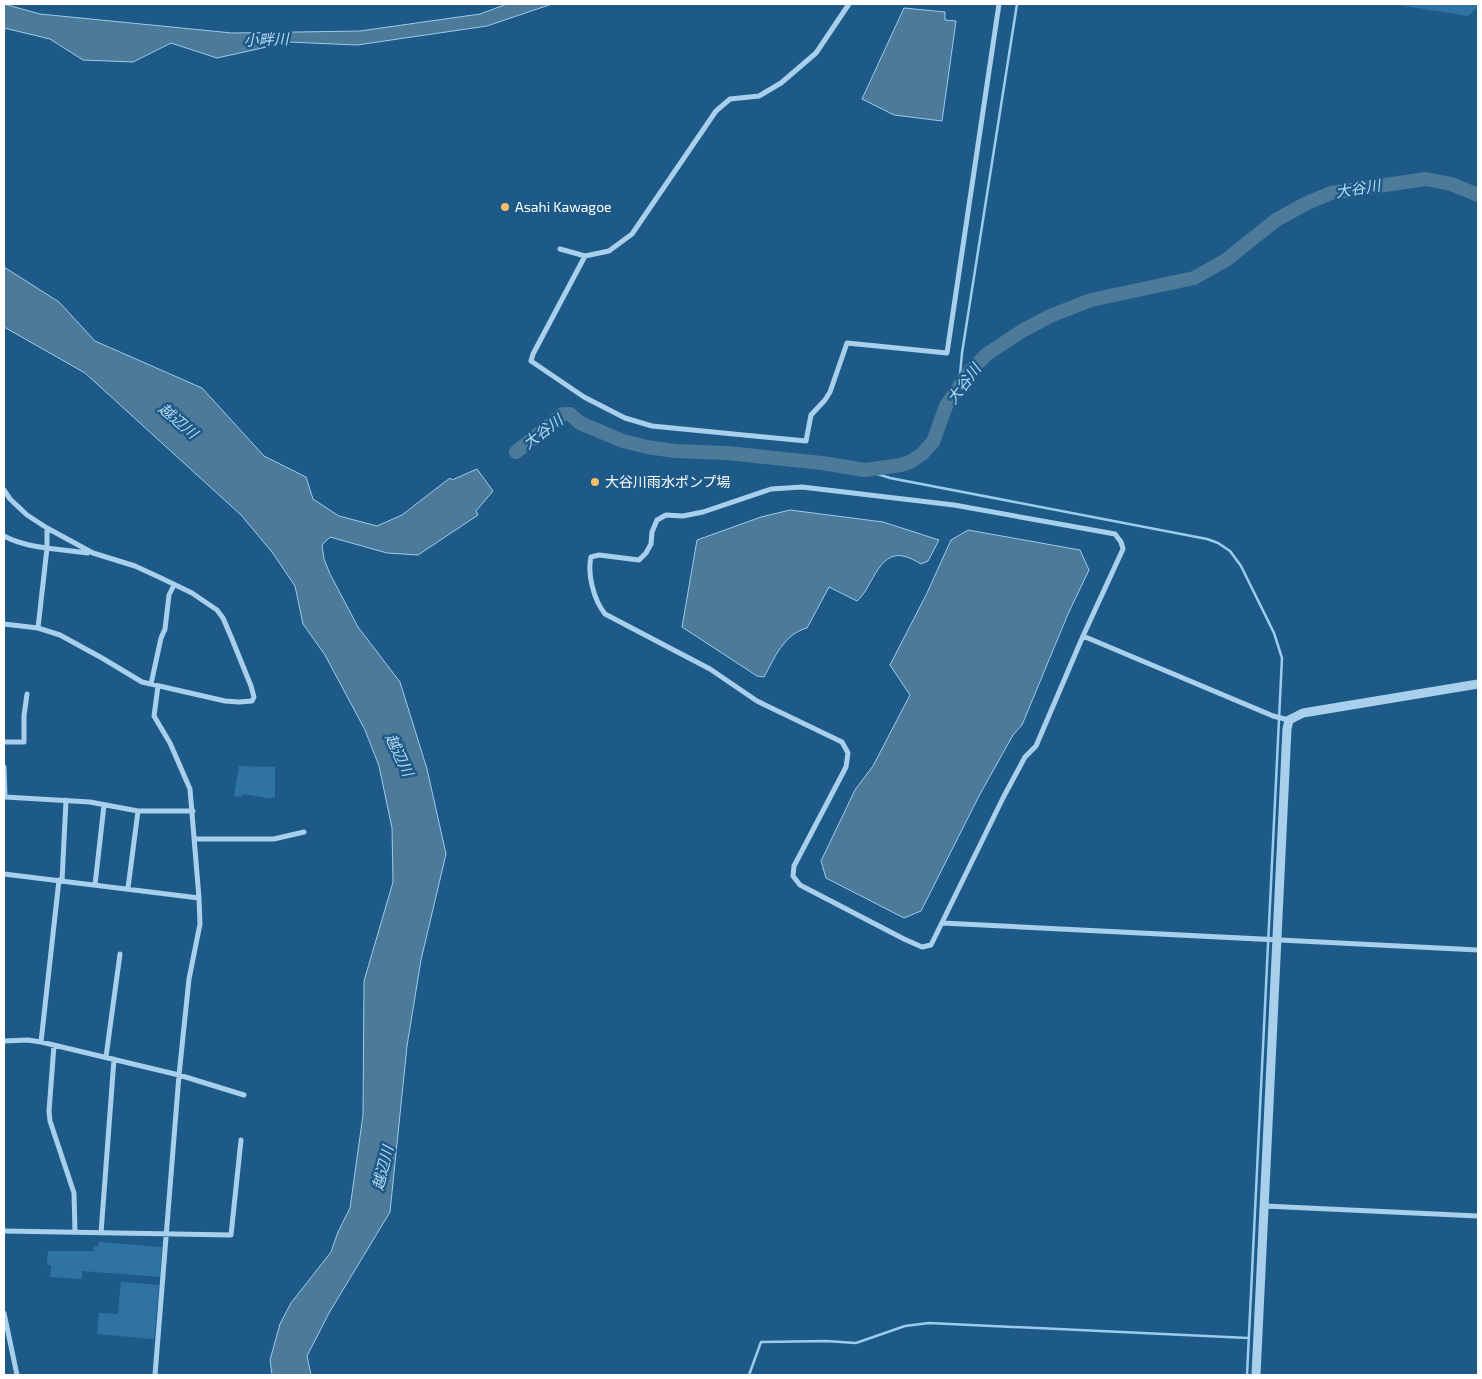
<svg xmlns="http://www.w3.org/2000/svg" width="1482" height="1379" font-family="'Exo 2','Noto Sans JP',sans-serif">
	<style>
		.green { fill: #2f73a4 }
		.water { fill: #4e7a9a; stroke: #9bcced }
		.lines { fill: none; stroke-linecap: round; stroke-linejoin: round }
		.stream { stroke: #9bcced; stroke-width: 2.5 }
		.river { stroke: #4e7a9a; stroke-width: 14 }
		.minor { stroke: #a8cfeb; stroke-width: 5 }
		.tertiary { stroke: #a8cfeb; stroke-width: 9 }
		.poi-dot { fill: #fabc67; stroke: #1e5a88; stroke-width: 2 }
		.labels { text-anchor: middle; stroke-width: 5; stroke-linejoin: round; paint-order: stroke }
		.poi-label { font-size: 14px; fill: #fff; stroke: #1e5a88; text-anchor: start }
		.water-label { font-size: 15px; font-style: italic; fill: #b4d9f2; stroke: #1e5a88 }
	</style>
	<rect width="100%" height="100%" fill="#1e5a88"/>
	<path class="green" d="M1392 4H1478V7L1468 16Z
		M239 766 275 767V798H267L243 794 242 797 234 796Z
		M99 1242 162 1247 160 1277 82 1271V1279L50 1277 51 1265H47L48 1251H94V1247L99 1246Z
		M121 1282 159 1285 154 1339 97 1334 99 1313 118 1314Z"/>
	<path class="water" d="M4 4 40 14 232 33 360 31 480 14 507 4H552L487 26 357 45 289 42 217 58 171 43 133 62 83 60 50 39 4 28Z
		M904 8 945 12V20L956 21 942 121 894 115 862 99Z
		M4 267 59 302 95 341 202 388 264 456 306 477 313 499 339 516 377 526 402 515 450 478 452 480 477 469 493 491 476 511 478 515 418 555 387 553 330 537 322 545 324 559 330 574 358 627 400 682 427 769 446 854 421 960 407 1046 390 1212 329 1313 307 1356 311 1375H272L270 1360 280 1324 291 1303 331 1252 338 1232 350 1208 363 1115 364 981 393 882 392 828 379 766 365 730 325 655 303 624 295 586 272 552 241 515 85 373 4 327Z
		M790 510 883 522 939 540 928 561 921 564C916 561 909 557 903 556 878 551 872 589 857 601L829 587 807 628C784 634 775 657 764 677L757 676 682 627 697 540 761 517Z
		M968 530 1080 550 1089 570 1068 614 1022 725 1013 735 979 796 921 911 904 918 826 878 821 861 855 790 873 766 910 695 890 665 927 593 951 540Z"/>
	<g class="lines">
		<path class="stream" d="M959 386 962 353 1017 4
			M865 470 890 478 1207 539 1218 543 1230 551 1241 566 1274 633 1282 658 1247 1375
			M749 1375 761 1342 826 1341 856 1343 905 1326 929 1323 1248 1338"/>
		<path class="river" d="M516 452 563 414H570L580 423 623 441 647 447 675 451 727 453 822 463 865 470 901 465 910 462 922 454 933 442 946 406 969 372 987 354 1022 331 1050 316 1091 300 1194 278 1226 260 1276 220 1307 203 1331 193 1426 179 1451 184 1478 195"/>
		<path class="minor" d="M560 249 585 256 609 251 632 234 716 111 730 99 759 96 781 83 816 53 849 4
			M585 256 533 354 531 361 584 397 625 418 652 426 806 441 811 415 825 400 830 392 847 343 947 353 999 4
			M4 490 10 499 27 515 47 528 93 553 135 566 161 578 192 593 217 610 223 618 232 639 251 686 254 697 252 701 239 702 225 701 142 682 102 658 60 635 38 628 4 624
			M4 536C28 549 61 549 88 553
			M38 628 47 548V528
			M1083 636 1036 746 1025 757 1004 796 931 945 922 947 904 939 800 885 793 876 794 866 846 767 848 753 842 742 757 701 710 669 605 614C594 600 587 575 591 557L599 555 639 560 646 553 651 544 652 532 657 520 666 515 683 516 703 512 771 489 802 487 954 505 1115 534 1121 542 1123 549 1083 636 1273 716 1289 720
			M151 684 161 638 165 629 169 595 174 585
			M4 742H24V716L27 694
			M4 767 5 797 90 802 138 811H193
			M195 839H274L304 832
			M4 874 199 898
			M62 881 66 800
			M95 885 104 805
			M128 888 138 811
			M942 923 1478 950
			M4 1041 28 1040 41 1042 179 1075 244 1095
			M41 1042 59 880
			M54 1045 49 1111 50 1121 74 1193 75 1232
			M106 1057 120 954
			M1264 1206 1478 1216
			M4 1231 231 1235 241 1140
			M101 1233 114 1059
			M4 1313 17 1375
			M155 1375 179 1075 189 979 200 924 199 898 190 789 170 743 154 716 158 686"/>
		<path class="tertiary" d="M1256 1375 1287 729 1289 720 1303 713 1478 684"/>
	</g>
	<g class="poi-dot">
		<circle cx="505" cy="207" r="5"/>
		<circle cx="595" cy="482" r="5"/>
	</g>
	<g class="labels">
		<g class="poi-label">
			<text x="515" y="212">Asahi Kawagoe</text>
			<text x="605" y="487">大谷川雨水ポンプ場</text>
		</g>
		<g class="water-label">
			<text transform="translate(266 40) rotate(-2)" y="5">小畔川</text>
			<text transform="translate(1358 189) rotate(-9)" y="5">大谷川</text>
			<text transform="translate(964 384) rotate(-53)" y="5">大谷川</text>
			<text transform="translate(178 421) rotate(40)" y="5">越辺川</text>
			<text transform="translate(543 432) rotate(-37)" y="5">大谷川</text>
			<text transform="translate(399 755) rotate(65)" y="5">越辺川</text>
			<text transform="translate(383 1168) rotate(-76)" y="5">越辺川</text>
		</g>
	</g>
	<rect width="1482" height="1379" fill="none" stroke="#ffffff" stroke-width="10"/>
</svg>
